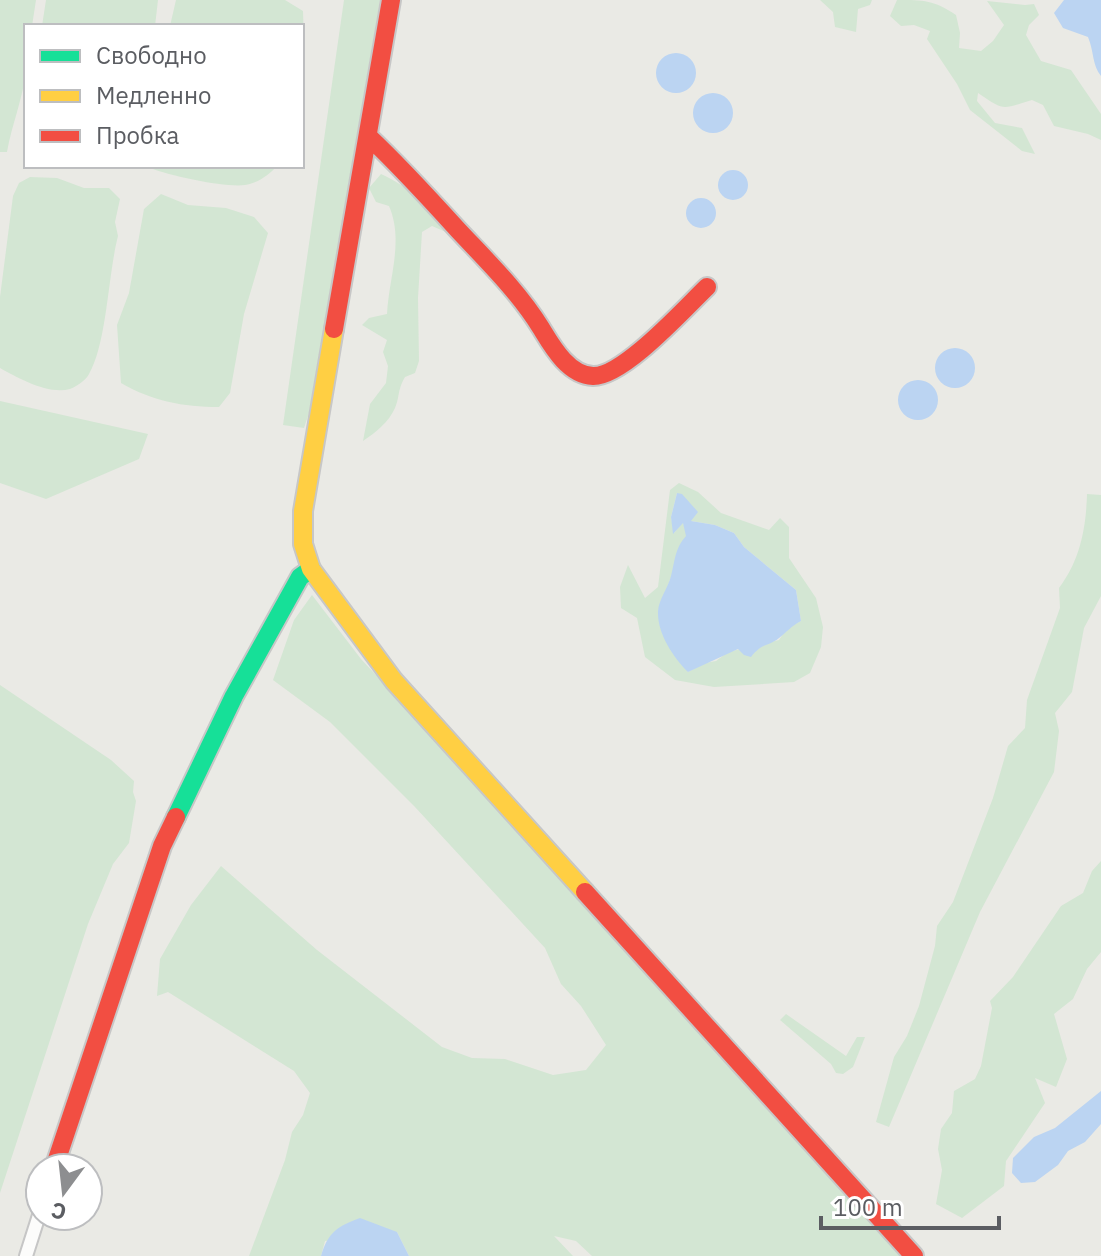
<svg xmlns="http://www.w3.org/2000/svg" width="1101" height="1256" font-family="'IBM Plex Sans',sans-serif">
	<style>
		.green { fill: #d3e6d3; fill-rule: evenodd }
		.water { fill: #bbd4f2 }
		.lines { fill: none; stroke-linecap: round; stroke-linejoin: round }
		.street-casing { stroke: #c6c6c6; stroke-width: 16 }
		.fast-casing { stroke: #c7c7c7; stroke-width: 22 }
		.slow-casing { stroke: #c7c7c7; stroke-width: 22 }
		.jam-casing { stroke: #c7c7c7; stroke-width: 22 }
		.street { stroke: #fcfcfb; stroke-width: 12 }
		.fast { stroke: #16e098; stroke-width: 18 }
		.slow { stroke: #ffcf43; stroke-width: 18 }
		.jam { stroke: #f24e42; stroke-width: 18 }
	</style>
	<rect width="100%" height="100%" fill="#eaeae5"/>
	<path class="green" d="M0 0H36L32 26H26C26 41 27 56 26 71 23 98 12 124 7 152H0Z
		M46 0H158L155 26H42Z
		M176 0H285L303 11 304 43 302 58V26H170Z
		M344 0H380L309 413 304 428 283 425Z
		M820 0H872L870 5 858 9 856 32 835 27 833 12Z
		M897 0C925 0 933 0 956 15L960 33 959 48 981 51 993 41 1004 25 987 1 1025 5 1034 4 1039 15 1029 25 1026 35 1041 61 1071 70 1101 114V140L1088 134 1054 126 1043 105 1032 100C1001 109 1006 112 978 93L977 101 995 123 1022 128 1035 154 1022 151 970 110 957 84 927 39 930 31 914 25 901 26 890 16Z
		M153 166H277C269 175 258 183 245 185 227 188 171 176 153 169Z
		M381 174C409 187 437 210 455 236L432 226 422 232 418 298 419 361 415 373 405 377C397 391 400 397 395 408 389 422 375 433 363 441L370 404 386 383 388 366 383 352 387 340 362 325 369 318 387 314C389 277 404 241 389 206L376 202 369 188Z
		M30 177 57 178 84 188H109L120 199 115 222 118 236C108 274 107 343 89 374 87 379 76 387 70 389 48 395 18 378 0 368V297L13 196 19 183Z
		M161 194 188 205 226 208 254 217 268 233 244 314 230 393 219 407C183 407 152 401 121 383L117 325 129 293 144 209Z
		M0 401 148 434 139 459 46 499 0 483Z
		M679 483 698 492 721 513 769 530 780 518 789 527V558L816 598 823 627 821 647 810 673 794 682 714 687 675 680 645 657 637 618 621 608 620 587 628 565 645 598 658 587 670 490ZM677 493 691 521 715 525 734 533 744 547 796 590 801 621 787 628 779 640 728 652 716 661 705 663 688 672 658 611 687 536 683 522 674 533 671 517Z
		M1087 494 1101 495V596L1084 628 1072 692 1055 713 1059 731 1054 772 980 912 889 1127 876 1122 894 1057 907 1036 919 1006 935 946 937 926 953 902 993 798 1008 746 1025 728 1027 700 1060 608 1059 588C1080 560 1086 529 1087 494Z
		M312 595 361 659 473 779 905 1256H592L576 1241 554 1236 573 1256H409L397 1232 325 1241 321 1256H249L285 1160 292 1132 303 1115 310 1093 294 1071 168 992 157 996 160 959 191 905 221 866 317 950 442 1047 472 1058 505 1059 553 1075 586 1070 606 1045 581 1006 561 984 545 948 415 807 330 722 273 680 294 620Z
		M0 685 111 760 134 781 133 792 136 801 129 843 113 864 88 924 0 1193Z
		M1101 861V952L1087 969 1073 999 1054 1014 1067 1059 1056 1087 1035 1078 1045 1103 1006 1161 1004 1186 962 1218 936 1204 942 1170 938 1149 941 1129 952 1113 954 1091 975 1079 981 1066 992 1008 990 1001 1013 977 1061 906 1083 893 1092 871Z
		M786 1014 846 1056 857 1037H865L853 1067 843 1074 836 1073 831 1064 780 1020Z"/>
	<path class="water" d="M1064 0H1101V76C1092 65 1094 51 1088 37L1063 28 1054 13Z
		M656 73a20 20 0 1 1 40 0a20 20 0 1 1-40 0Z
		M693 113a20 20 0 1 1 40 0a20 20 0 1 1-40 0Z
		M718 185a15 15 0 1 1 30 0a15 15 0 1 1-30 0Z
		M686 213a15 15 0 1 1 30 0a15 15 0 1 1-30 0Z
		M935 368a20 20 0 1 1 40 0a20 20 0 1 1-40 0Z
		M898 400a20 20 0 1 1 40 0a20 20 0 1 1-40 0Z
		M677 493 682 494 698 512 691 521 715 525 734 533 744 547 796 590 801 621C791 626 787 632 779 638 768 647 763 642 751 657L744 655 738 649 688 672C673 657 657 633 658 611 659 599 668 588 671 576 675 560 675 548 686 536L683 523 673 534 671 517Z
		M1101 1091V1124L1085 1142 1068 1151 1058 1165 1035 1182 1021 1183 1012 1173 1013 1158 1034 1137 1055 1128Z
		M360 1218 397 1232 409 1256H321C328 1232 338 1226 360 1218Z"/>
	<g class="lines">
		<defs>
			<path id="street" d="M26 1256 40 1212"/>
			<path id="fast" d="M176 817 234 696 300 577 311 569"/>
			<path id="slow" d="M334 329 303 511V544L311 569 394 681 585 892"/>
			<path id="jam" d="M369 137C400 166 429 198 458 230 487 261 518 291 541 328 552 346 568 375 593 376 623 377 685 308 707 287
				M334 329 391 0
				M585 892 914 1256
				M54 1168 162 846 176 817"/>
		</defs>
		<use href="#street" class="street-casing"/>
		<use href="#fast" class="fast-casing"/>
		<use href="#slow" class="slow-casing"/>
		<use href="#jam" class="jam-casing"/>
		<use href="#street" class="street"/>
		<use href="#fast" class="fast"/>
		<use href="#slow" class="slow"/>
		<use href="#jam" class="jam"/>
	</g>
	<rect x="24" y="24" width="280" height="144" fill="#ffffff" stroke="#bdbec0" stroke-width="2"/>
	<rect x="40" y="50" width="40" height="12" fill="#16e098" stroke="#bdbec0" stroke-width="2"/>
	<text x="96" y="64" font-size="24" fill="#5b5d62">Свободно</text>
	<rect x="40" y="90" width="40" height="12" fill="#ffcf43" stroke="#bdbec0" stroke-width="2"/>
	<text x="96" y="104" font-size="24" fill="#5b5d62">Медленно</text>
	<rect x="40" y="130" width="40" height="12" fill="#f24e42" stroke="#bdbec0" stroke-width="2"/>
	<text x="96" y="144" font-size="24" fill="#5b5d62">Пробка</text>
	<g transform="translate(64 1192) rotate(195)"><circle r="38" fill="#ffffff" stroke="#bdbec0" stroke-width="2"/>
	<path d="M0-6L14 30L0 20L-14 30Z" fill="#8d8e90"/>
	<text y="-12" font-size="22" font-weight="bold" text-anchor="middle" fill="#5b5d62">С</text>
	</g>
	<path d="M821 1216v12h178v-12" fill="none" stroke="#5b5d62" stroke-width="4"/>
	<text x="833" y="1216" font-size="24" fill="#5b5d62" stroke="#ffffff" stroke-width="6" paint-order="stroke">100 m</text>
</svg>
